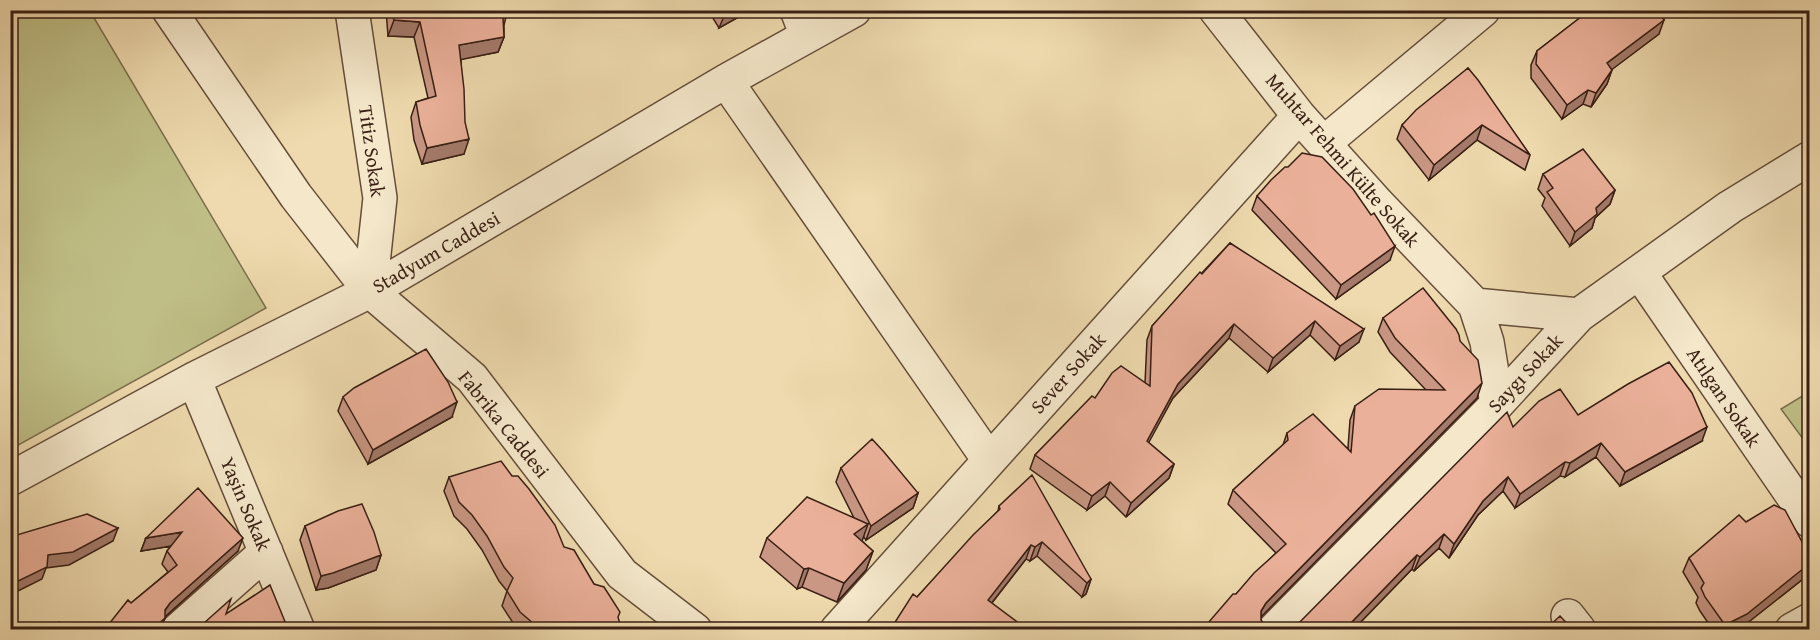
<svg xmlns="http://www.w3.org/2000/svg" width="1820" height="640" font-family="'Gentium Book Plus',serif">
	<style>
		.green { fill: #bfbe86; stroke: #7c6e4d; stroke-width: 1.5 }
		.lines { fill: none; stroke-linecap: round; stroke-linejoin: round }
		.minor-casing { stroke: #664e3a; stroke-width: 36 }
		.minor { stroke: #f4e7ca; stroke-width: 33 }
		.wall { fill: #c99784; stroke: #391f14; stroke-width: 1.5 }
		.shaded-wall { fill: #a47b6b; stroke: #391f14; stroke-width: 1.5 }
		.building { fill: #eab099; stroke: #391f14; stroke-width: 1.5 }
		.labels { text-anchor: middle; stroke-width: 5; stroke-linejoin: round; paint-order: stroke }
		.street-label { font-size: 20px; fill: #391f14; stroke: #f4e7ca }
	</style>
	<rect width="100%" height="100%" fill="#eedaae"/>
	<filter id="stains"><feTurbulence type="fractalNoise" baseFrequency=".00333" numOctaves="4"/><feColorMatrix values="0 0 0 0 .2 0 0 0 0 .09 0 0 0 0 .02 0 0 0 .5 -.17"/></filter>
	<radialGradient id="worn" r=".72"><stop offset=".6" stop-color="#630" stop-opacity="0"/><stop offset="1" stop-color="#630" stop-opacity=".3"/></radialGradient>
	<path class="green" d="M11 10 90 11 266 308 11 449Z
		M1809 392V447L1781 409Z"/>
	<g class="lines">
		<defs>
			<path id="minor" d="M169 10 296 196 370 291 472 378 622 574 695 630
				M352 10 380 198 370 291
				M797 10 807 36
				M1216 10 1299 116 1378 204 1475 305 1487 342 1497 404
				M726 81 989 460
				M1324 143 1483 10
				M1639 272 1810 521
				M1475 305 1579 315
				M194 379 298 630
				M10 479 194 379 370 291 726 81 854 10
				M1568 616 1579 630
				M178 630 266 552
				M837 630 1299 116
				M1274 630 1497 404 1579 315 1730 207 1810 158
				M1792 630 1810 620"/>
		</defs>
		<use href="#minor" class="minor-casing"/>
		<use href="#minor" class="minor"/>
	</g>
	<path class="wall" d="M386 10H506V17L504 25V37L498 52 461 59 464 154 422 164 414 140 411 117 416 102 428 98 414 37 388 36Z
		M708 10H751L719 28Z
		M1583 10H1658L1659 34 1612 69 1607 84 1591 107 1583 104 1562 119 1531 78V65L1537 51 1581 17V16Z
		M1468 68 1530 155 1525 170 1477 140 1429 180 1397 139 1402 125Z
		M1543 174 1615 190 1610 204 1595 218 1592 228 1570 246 1542 206 1545 198 1538 189Z
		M1257 196 1390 260 1336 299 1252 210Z
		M1230 243 1359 342 1335 360 1310 335 1268 372 1229 338 1173 398 1148 442 1174 464 1169 478 1126 517 1105 496 1087 510 1030 469 1035 455 1095 398 1145 383 1147 340 1152 326Z
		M1383 318 1460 341 1477 398 1261 616V620L1266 629 1236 594 1276 553 1228 504 1233 490 1283 445 1287 433 1348 448 1350 420 1355 406 1426 390 1390 352 1378 332Z
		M343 397 452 417 368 464 338 411Z
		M1578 415 1702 441 1620 486 1596 457 1565 477 1560 476 1515 508 1503 491 1478 515 1449 558 1439 548 1414 571 1412 569 1353 630H1292L1513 427Z
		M841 468 918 493 913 508 866 540 863 536 862 541 873 551 866 570 837 602 802 587 797 589 760 557 767 538 854 518 836 482Z
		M449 477 564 547 594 584 618 617V630H520L515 626 502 606 507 591 499 581 482 550 467 529 454 516 444 491Z
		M999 506 1091 579 1086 594 1082 597 1037 556 1030 561 1026 559 992 603 917 597 998 511Z
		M1746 522 1808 575 1741 628 1738 630H1713L1700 611 1696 603 1698 597 1683 572 1689 558Z
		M305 526 381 555 376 570 328 588 316 590 300 540Z
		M146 538 238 551 165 617 109 624 131 603 168 572 162 564 167 551 171 546 141 551Z
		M226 614 286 624 290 630H202L204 623Z"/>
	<path class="shaded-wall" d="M731 10H751L719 28 725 14Z
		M394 20 420 22 414 37 388 36Z
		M1664 20 1659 34 1602 77 1607 63Z
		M504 37 498 52 454 61 459 45Z
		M1612 70 1607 84 1591 107 1596 93Z
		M1588 90 1583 104 1562 119 1567 105Z
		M1482 125 1477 140 1429 180 1434 165Z
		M469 139 464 154 422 164 427 148Z
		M1615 190 1610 204 1595 218 1592 228 1570 246 1575 232 1596 208Z
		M1395 246 1390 260 1336 299 1341 285Z
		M1315 321 1310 335 1268 372 1273 358Z
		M1234 324 1229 338 1173 398 1142 455 1147 441 1178 384Z
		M1364 329 1359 342 1335 360 1340 346Z
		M1482 383 1477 398 1261 617V611L1266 603Z
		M457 402 452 417 368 464 373 450Z
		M1707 427 1702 441 1620 486 1625 472Z
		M1601 443 1596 457 1565 477 1570 463Z
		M1565 462 1560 476 1515 508 1520 494Z
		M1174 464 1169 478 1126 517 1131 503Z
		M1508 477 1503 491 1478 515 1449 558 1454 544 1483 501Z
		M1110 482 1105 496 1087 510 1092 496Z
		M918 493 913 508 866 540 871 526Z
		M868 524 861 544 854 534Z
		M118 528 113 541 69 565 46 568 42 579 10 595V585L48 555Z
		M182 532 177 545 141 551 146 538Z
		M1444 534 1439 548 1414 571 1420 557Z
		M243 538 238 551 166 616 160 630H152L170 603Z
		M1042 542 1037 556 1030 561 1035 547Z
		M1031 545 1026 559 983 614 988 600Z
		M873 551 866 570 837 602 844 583Z
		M381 555 376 570 328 588 316 590 321 576Z
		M1417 555 1412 569 1353 630H1344Z
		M1809 564V570L1808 575 1741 628 1738 630H1724L1725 625Z
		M809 568 802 587 797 589 804 569Z
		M1091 579 1086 594 1082 597 1087 583Z
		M620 624 618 630H611Z"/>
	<path class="building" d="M393 10H506V17L503 18 504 37 459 45 464 89 465 122 469 139 427 148 420 125 416 102 436 96 420 22 394 20Z
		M723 10H731L725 14Z
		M1658 10 1664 20 1607 63 1612 70 1596 93 1588 90 1567 105 1536 64 1537 51 1590 10Z
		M1468 68 1478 80 1530 155 1482 125 1434 165 1402 125 1416 110Z
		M1583 149 1615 190 1596 208 1597 214 1575 232 1547 192 1553 188 1543 174Z
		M1302 153 1322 157 1353 189 1371 215 1374 213 1395 246 1341 285 1257 196 1271 180 1285 167H1288Z
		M1230 243 1364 329 1340 346 1315 321 1273 358 1234 324 1178 384 1147 441 1174 464 1131 503 1110 482 1092 496 1035 455 1092 396 1095 398 1112 373 1121 366 1150 386 1152 326 1200 272 1202 274Z
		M1423 288 1456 329 1459 335 1460 341 1478 360 1482 383 1266 603 1261 611V620L1267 630H1202L1233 594H1236L1254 573 1286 544 1233 490 1288 440 1287 433 1313 414 1351 452 1355 406 1379 389 1445 390 1395 338 1383 318Z
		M426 349 448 382 457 402 373 450 343 397 354 388Z
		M1669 362 1692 393 1707 427 1625 472 1601 443 1570 463 1565 462 1520 494 1508 477 1483 501 1454 544 1444 534 1420 557 1417 555 1344 630H1292L1507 412 1513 427 1539 401 1560 389 1578 415 1628 384Z
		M872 439 884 452 918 493 871 526 841 468Z
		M501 461 512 476H518L529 489 555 525 564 547 574 550 594 584 604 587 620 612 618 617 620 624 611 630H541L520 612 507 591 513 578 504 567 487 536 472 515 459 502 449 477Z
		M1032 475 1091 579 1087 583 1042 542 1035 547 1031 545 988 600 1028 630H890L913 594 917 597 973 535 1000 509 999 506Z
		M198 488 243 538 170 603 165 610V618L152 630H102L109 624 128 600 131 603 177 565 167 551 182 532 146 538Z
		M807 497 868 524 854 534 873 551 844 583 809 568 804 569 767 538Z
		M362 504 374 532 381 555 333 573 321 576 305 526 338 511Z
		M1774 505 1785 510 1809 555V564L1747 614 1725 625 1705 597 1701 588 1704 583 1689 558 1739 515 1746 522Z
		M87 514 118 528 73 552 48 555 47 567 10 585V537Z
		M270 585 286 624 290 630H209L204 623 231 599 226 614Z
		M1560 616 1573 630H1545Z
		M59 622 67 630H52Z"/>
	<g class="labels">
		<g class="street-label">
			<text transform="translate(372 151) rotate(82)" y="7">Titiz Sokak</text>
			<text transform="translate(1343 160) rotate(49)" y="7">Muhtar Fehmi Külte Sokak</text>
			<text transform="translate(436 252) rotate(-30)" y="7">Stadyum Caddesi</text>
			<text transform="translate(1068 373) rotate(-48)" y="7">Sever Sokak</text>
			<text transform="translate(1525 373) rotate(-47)" y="7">Saygı Sokak</text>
			<text transform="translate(1724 397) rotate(56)" y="7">Atılgan Sokak</text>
			<text transform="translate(504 424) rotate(51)" y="7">Fabrika Caddesi</text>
			<text transform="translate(246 504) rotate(67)" y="7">Yaşin Sokak</text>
		</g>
	</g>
	<rect width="1820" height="640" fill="none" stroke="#eedaae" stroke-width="36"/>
	<rect x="12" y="12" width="1796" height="616" fill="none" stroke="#391f14" stroke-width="3"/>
	<rect x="18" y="18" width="1784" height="604" fill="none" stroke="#391f14" stroke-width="1.5"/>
	<rect width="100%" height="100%" filter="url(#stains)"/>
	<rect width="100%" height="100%" fill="url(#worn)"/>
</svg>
